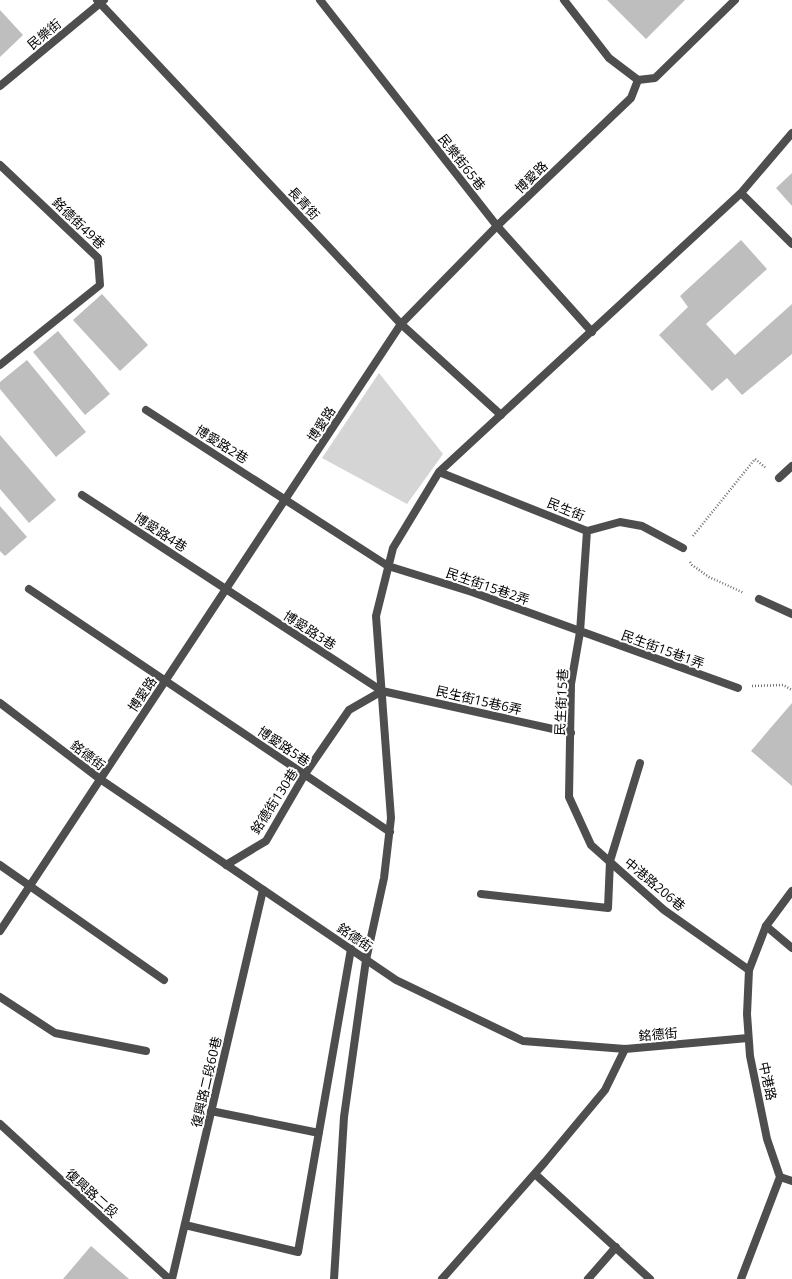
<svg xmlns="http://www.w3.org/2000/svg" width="792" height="1279" font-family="'Open Sans','Noto Sans TC',sans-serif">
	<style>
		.green { fill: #d5d5d5 }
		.building { fill: #bebebe }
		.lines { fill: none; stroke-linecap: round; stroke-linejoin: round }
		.path { stroke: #707070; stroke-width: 2.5; stroke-dasharray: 1 2; stroke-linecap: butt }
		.service { stroke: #4e4e4e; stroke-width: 8 }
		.minor { stroke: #4e4e4e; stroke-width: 8 }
		.tertiary { stroke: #4e4e4e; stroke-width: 8 }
		.labels { text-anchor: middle; stroke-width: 4; stroke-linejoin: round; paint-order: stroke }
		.street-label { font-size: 13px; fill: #000; stroke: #fff }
	</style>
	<rect width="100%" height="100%" fill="#fff"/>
	<path class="green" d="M379 373 443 454 407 504 322 458Z"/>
	<path class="building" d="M607 0H685L646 39Z
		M0 10 23 35 0 57Z
		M792 173V206L776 188Z
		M741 240 767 269 706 324 735 355 792 304V354L742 395 727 378 712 391 659 335 688 307 680 296Z
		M102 294 148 345 120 371 73 320Z
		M58 331 110 394 85 415 33 352Z
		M27 360 86 432 56 457 0 389V382Z
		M0 435 56 500 29 523 0 489Z
		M0 506 27 537 5 556 0 551Z
		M792 703V786L751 751Z
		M91 1246 129 1279H63Z"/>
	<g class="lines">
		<path class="path" d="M693 536 755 459 766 468
			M690 562 692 565 709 577 744 593
			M752 686 783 685 792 690"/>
		<path class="service" d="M320 0 497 226 592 332
			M0 165 98 258 100 285 0 365
			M741 193 792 244
			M146 410 388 566 472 592 738 688
			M439 472 587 531 620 522 642 526 683 548
			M779 478 792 466
			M82 495 382 691 571 733
			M587 531 580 632 571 684 569 797 591 845 664 910 749 970
			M29 589 390 832
			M759 599 792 614
			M0 865 164 980
			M226 865 266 841 305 774 349 710 382 691
			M481 894 608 908 610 861 640 763
			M766 926 792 948
			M0 997 55 1033 146 1051
			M211 1111 319 1133
			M535 1174 650 1279
			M780 1177 792 1181
			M185 1225 298 1252 351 949
			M172 1279 263 890
			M334 1279 344 1117 366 960 384 878 391 818 376 616 393 548 439 472 741 193 792 133
			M442 1279 545 1162 605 1090 625 1049
			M588 1279 616 1247"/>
		<path class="minor" d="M97 0 401 324 501 415
			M564 0 609 58 638 80
			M0 86 104 0
			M0 703 100 779 396 980 523 1041 625 1049 748 1038
			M0 931 401 324 497 226 631 98 638 80 655 78 735 0"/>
		<path class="tertiary" d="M0 1124 169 1279
			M741 1279 780 1177 767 1139 750 1056 747 1014 749 970 766 926 792 891"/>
	</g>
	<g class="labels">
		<g class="street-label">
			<text transform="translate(44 34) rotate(-40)" y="5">民樂街</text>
			<text transform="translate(462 162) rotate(52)" y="5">民樂街65巷</text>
			<text transform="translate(531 177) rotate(-44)" y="5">博愛路</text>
			<text transform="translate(304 203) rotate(47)" y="5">長青街</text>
			<text transform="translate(79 223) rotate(44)" y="5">銘德街49巷</text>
			<text transform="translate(321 424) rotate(-57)" y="5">博愛路</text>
			<text transform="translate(222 444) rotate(32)" y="5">博愛路2巷</text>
			<text transform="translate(566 509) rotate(22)" y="5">民生街</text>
			<text transform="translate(161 532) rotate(33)" y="5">博愛路4巷</text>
			<text transform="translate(488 586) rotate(19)" y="5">民生街15巷2弄</text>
			<text transform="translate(310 630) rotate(33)" y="5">博愛路3巷</text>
			<text transform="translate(663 649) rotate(20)" y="5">民生街15巷1弄</text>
			<text transform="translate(142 694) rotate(-56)" y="5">博愛路</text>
			<text transform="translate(479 700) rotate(13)" y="5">民生街15巷6弄</text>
			<text transform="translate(561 702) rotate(-87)" y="5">民生街15巷</text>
			<text transform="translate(284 746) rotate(34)" y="5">博愛路5巷</text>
			<text transform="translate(88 755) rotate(37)" y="5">銘德街</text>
			<text transform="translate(274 801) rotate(-57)" y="5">銘德街130巷</text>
			<text transform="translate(655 884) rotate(40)" y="5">中港路206巷</text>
			<text transform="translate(355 937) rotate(34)" y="5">銘德街</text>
			<text transform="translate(658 1034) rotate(-5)" y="5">銘德街</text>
			<text transform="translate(768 1081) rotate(78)" y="5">中港路</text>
			<text transform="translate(206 1082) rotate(-77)" y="5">復興路二段60巷</text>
			<text transform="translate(92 1193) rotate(42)" y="5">復興路二段</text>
		</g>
	</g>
</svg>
